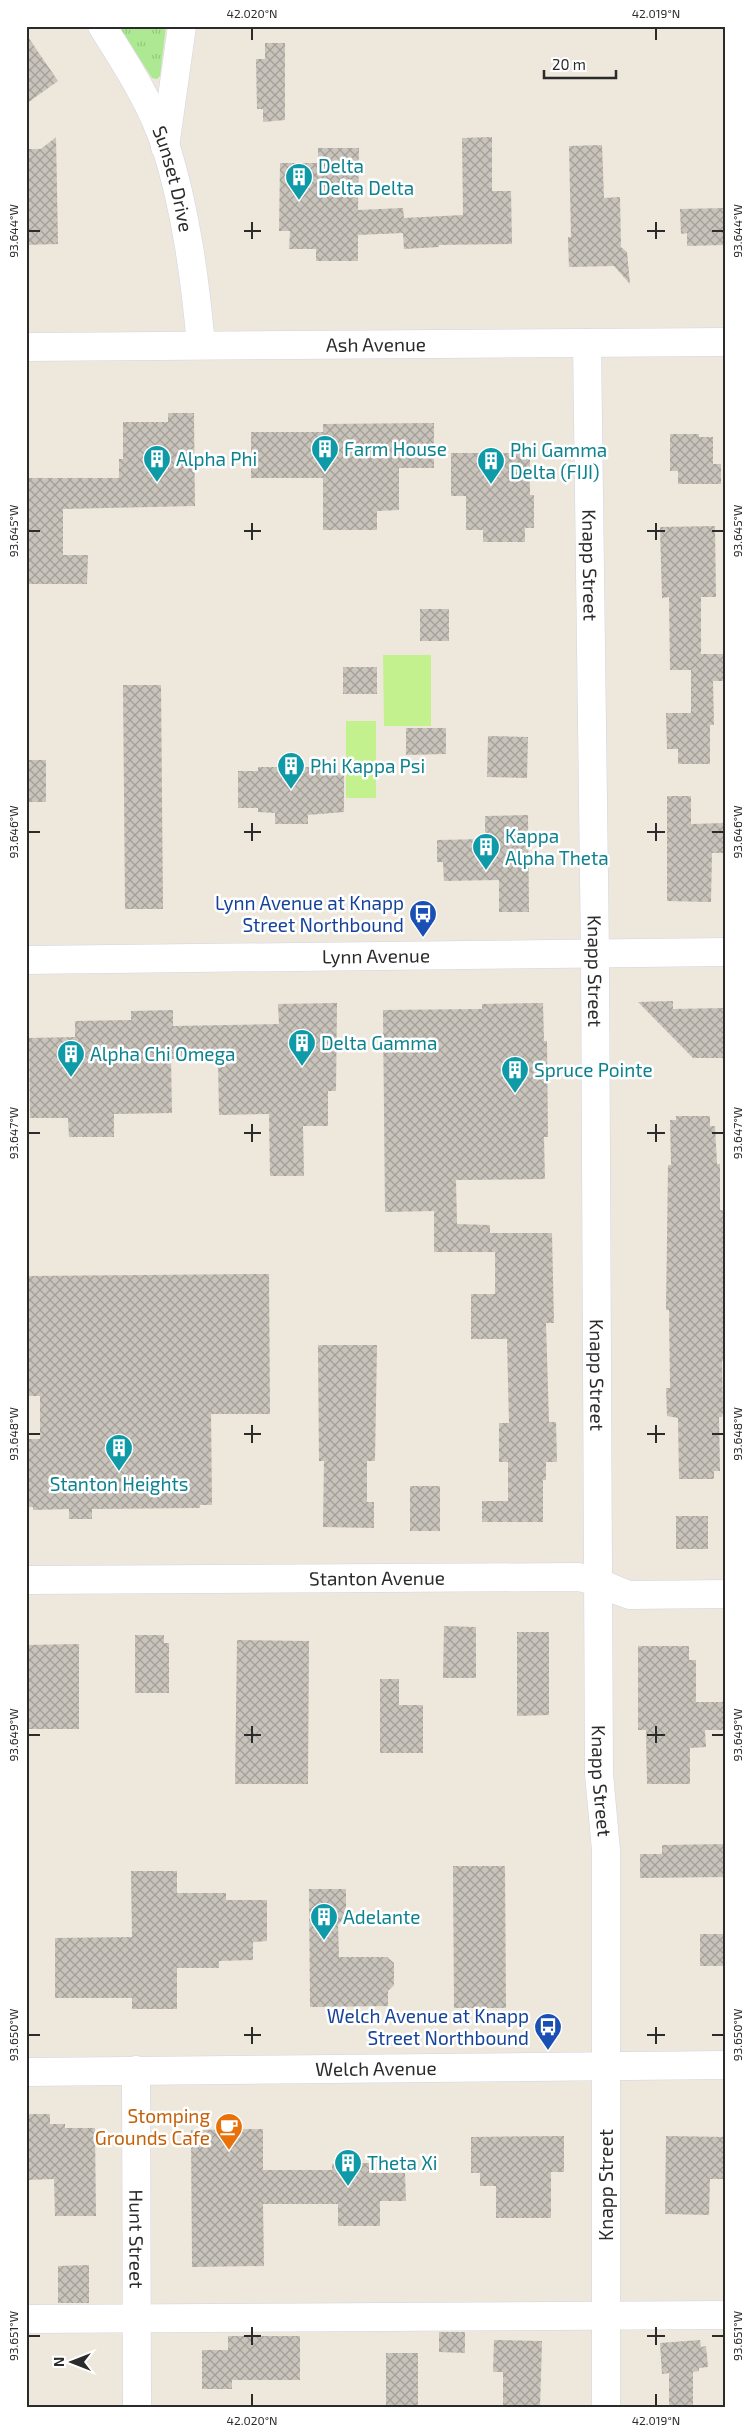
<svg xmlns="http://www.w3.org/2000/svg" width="752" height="2434" font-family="'Exo 2',sans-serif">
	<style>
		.park { fill: url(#park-tufts) }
		.pitch { fill: #c3f18e }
		.building { fill: url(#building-cross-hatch) }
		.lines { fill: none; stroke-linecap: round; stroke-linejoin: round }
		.minor-casing { stroke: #d1d4e5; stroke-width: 29 }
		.minor { stroke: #fff; stroke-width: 28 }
		.ticks { fill: none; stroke: #2b2b2b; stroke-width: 2 }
		.labels { text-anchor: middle; stroke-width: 5; stroke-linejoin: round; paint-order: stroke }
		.culture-label { font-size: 19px; fill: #0d838f; stroke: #fff; text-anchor: start }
		.street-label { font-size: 19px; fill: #2b2b2b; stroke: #fff }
		.transit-label { font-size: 19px; fill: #164399; stroke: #fff; text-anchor: end }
		.food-label { font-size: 19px; fill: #c56008; stroke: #fff; text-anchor: end }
		.neatline { fill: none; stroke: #2b2b2b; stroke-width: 2 }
		.ticks-label { font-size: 12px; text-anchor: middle; fill: #2b2b2b }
	</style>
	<defs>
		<pattern id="park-tufts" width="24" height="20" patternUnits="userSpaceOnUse" patternTransform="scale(1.25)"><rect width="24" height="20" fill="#ade993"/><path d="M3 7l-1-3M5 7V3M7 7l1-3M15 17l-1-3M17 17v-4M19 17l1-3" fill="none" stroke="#95c87f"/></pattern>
		<pattern id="building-cross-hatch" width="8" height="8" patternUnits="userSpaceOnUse" patternTransform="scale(1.25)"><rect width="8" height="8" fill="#c9c4bb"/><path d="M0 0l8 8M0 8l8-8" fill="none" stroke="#a39f98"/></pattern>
	</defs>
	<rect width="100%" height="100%" fill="#eee7db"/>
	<path class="park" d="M119 26H166L160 76 157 79 152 78Z"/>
	<path class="pitch" d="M383 655H431V726H384Z
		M346 721H376V798H346Z"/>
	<path class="building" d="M26 34 58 81 26 104Z
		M265 43H285V120L263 122V109H257L256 59H265Z
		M56 137 58 244 26 245V149H41Z
		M492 137V191H511L512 244 439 245V247L404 249 403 233 358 235V261H316V249H289L290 231H279L280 163H318V148H359L358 210 403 208 404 218 463 215 462 138Z
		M602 145 604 198 620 197 621 247 627 252 630 284 614 266 569 267 568 237H571L569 146Z
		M726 208V245L687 246V233L681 234 680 209Z
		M168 413H194L195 506 63 509V555H88L87 584H26V478H119V459H123V422H168Z
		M434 423V468H399V510L377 511V530H323V478H251V432H323V424Z
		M670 434H699V437H713V464H721V484H678V471H670Z
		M451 453H530V495H534V528H525V542H483V530H466V496H451Z
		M715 526 716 597H701V654H726V681H713L714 725H710V764H678V749H667L666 713H691V670H670L669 597 662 598 660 527Z
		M420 609H449V641H420Z
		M343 667H377V694H343Z
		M123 685H161L163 909H125Z
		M406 728H446V754L406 755Z
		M488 736 528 737 527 778 487 777Z
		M26 760H46V802H26Z
		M258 767H323L326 768V773H344V812L308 815V824H275V813L258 812V808H238V771H258Z
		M667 796H691V824L726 823V853H712L711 902 667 901Z
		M528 815 529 912H499V880L444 881 443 862H437V840L485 839V816Z
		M673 1001V1009L726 1008V1058H693L638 1002Z
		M337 1003 336 1091H328V1126H303L304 1176H270L269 1114 219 1115 218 1059H171L172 1113 114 1114V1137H69L68 1118H30L29 1038 75 1037V1021L131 1020V1011L173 1010V1026L279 1024 278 1004Z
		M543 1003 544 1041H547L548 1137H544L545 1179 456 1180 457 1224 490 1225V1233H552L554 1323H546L549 1422H556L557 1462H546V1480H543V1522H482V1501H508V1462H499V1423H509L507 1339H471V1294H495V1252H434V1211L385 1212 383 1010 482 1009V1004Z
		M676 1116H710V1126H715L717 1164H720V1210H726V1361H722L723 1412 722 1417H719L720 1471H714V1479H679L678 1418 667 1416 666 1388H670L669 1310H666L668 1165H671L670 1120H676Z
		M269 1274 270 1414H211L212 1505H200V1508L92 1509V1519H69V1509L33 1510V1507H26V1439H40V1396H26V1276Z
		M318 1345H377L375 1461H367V1502H374V1528L323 1527 324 1461H319Z
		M410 1486H440V1531H410Z
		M676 1516H708V1549H676Z
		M444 1626 476 1627V1678H443Z
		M517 1632H549V1715L517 1716Z
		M135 1635H164V1643H169V1693H135Z
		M237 1640 309 1641 308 1784H235Z
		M79 1644V1729H26V1645Z
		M638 1646H689V1660H696V1702H726V1730H705L706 1747 690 1748V1784H647L646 1730H638Z
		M380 1679H399V1705H423V1753H380Z
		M726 1844V1877L640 1878V1854H662V1845Z
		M453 1866H505L506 2008H454Z
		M131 1871H177V1893H226V1900H267V1941L253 1942V1960L219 1961V1968H177V2009H132V1998H55V1938L132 1937Z
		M309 1889H346V1916L338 1925 339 1957H387L394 1963V1985L388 1991V2006L310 2007Z
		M700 1934H726V1966H700Z
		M26 2114H50V2124H65V2128H95L96 2216H55L54 2179 26 2180Z
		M263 2129V2170H332V2164L369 2163V2173H405L406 2201H380V2226H338V2204H263L264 2266 192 2267 191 2130Z
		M564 2136V2172H551V2218H496V2186H480V2173H471V2137Z
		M666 2136 726 2137V2179H710L709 2215 665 2214Z
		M89 2265V2303H58V2266Z
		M439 2332H465V2353L439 2352Z
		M228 2336H300V2380H232V2389H202V2350H228Z
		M494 2340 542 2341 540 2408H503V2372H493Z
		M700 2340 701 2347 706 2346 708 2367 699 2368V2371L693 2372V2408H669V2373L662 2374 660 2343Z
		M386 2353H418V2408H386Z"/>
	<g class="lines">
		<defs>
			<g id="minor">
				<path id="s1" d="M102 26C126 64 152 104 166 147 186 211 195 279 201 345"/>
				<path d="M165 147 182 26"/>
				<path id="s2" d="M587 343 595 953 599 1774 606 1850V2408"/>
				<path id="s3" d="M26 347 726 342"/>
				<path id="s4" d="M26 960 726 952"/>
				<path id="s5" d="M26 1580 578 1577C597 1579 612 1590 630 1595L726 1594"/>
				<path id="s6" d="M136 2070 137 2408"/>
				<path id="s7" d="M26 2072 726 2065"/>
				<path d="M26 2319 726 2315"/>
			</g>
		</defs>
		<use href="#minor" class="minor-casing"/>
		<use href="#minor" class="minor"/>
	</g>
	<path class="ticks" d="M252 28V40M656 28V40M252 222V239M656 222V239M28 231H40M244 231H261M647 231H665M712 231H724M252 523V540M656 523V540M28 531H40M244 531H261M647 531H665M712 531H724M252 823V841M656 823V841M28 832H40M244 832H261M647 832H665M712 832H724M252 1124V1142M656 1124V1142M28 1133H40M244 1133H261M647 1133H665M712 1133H724M252 1425V1443M656 1425V1443M28 1434H40M244 1434H261M647 1434H665M712 1434H724M252 1726V1743M656 1726V1743M28 1735H40M244 1735H261M647 1735H665M712 1735H724M252 2027V2044M656 2027V2044M28 2035H40M244 2035H261M647 2035H665M712 2035H724M252 2327V2345M656 2327V2345M28 2336H40M244 2336H261M647 2336H665M712 2336H724M252 2394V2406M656 2394V2406"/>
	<defs>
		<symbol id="building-pin" viewBox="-11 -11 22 30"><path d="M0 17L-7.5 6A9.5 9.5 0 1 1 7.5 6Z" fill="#0f9aa8" stroke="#fff"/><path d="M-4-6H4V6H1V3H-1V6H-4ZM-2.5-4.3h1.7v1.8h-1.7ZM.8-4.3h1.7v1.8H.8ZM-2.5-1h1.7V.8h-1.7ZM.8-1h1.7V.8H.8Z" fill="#fff"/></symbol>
		<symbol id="bus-pin" viewBox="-11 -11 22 30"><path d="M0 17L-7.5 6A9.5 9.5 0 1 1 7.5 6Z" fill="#1a4fb4" stroke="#fff"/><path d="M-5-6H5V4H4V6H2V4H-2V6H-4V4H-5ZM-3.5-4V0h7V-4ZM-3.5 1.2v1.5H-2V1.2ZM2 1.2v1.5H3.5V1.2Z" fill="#fff"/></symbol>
		<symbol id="cafe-pin" viewBox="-11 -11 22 30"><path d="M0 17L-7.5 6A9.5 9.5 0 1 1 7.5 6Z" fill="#e8710a" stroke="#fff"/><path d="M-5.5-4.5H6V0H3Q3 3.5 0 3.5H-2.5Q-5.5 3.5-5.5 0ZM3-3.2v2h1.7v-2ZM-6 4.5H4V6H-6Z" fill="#fff"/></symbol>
	</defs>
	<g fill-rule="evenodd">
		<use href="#building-pin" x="283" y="161" width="32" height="43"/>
		<use href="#building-pin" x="309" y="433" width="32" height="43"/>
		<use href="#building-pin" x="141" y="443" width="32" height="43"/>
		<use href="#building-pin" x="475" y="445" width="32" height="43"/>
		<use href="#building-pin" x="275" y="750" width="32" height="43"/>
		<use href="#building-pin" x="470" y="831" width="32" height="43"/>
		<use href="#bus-pin" x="407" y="898" width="32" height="43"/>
		<use href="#building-pin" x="286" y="1027" width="32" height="43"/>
		<use href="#building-pin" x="55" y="1038" width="32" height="43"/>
		<use href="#building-pin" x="499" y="1054" width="32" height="43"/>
		<use href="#building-pin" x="103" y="1432" width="32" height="43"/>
		<use href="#building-pin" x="308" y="1901" width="32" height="43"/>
		<use href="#bus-pin" x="532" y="2011" width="32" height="43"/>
		<use href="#cafe-pin" x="213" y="2111" width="32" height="43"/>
		<use href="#building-pin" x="332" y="2147" width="32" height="43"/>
	</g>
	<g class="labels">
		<g class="culture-label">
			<text x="318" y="173">Delta<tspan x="318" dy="22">Delta Delta</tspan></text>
			<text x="344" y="456">Farm House</text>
			<text x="510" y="457">Phi Gamma<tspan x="510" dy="22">Delta (FIJI)</tspan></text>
			<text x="176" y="466">Alpha Phi</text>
			<text x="310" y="773">Phi Kappa Psi</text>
			<text x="505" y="843">Kappa<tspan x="505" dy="22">Alpha Theta</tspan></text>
			<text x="321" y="1050">Delta Gamma</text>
			<text x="90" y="1061">Alpha Chi Omega</text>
			<text x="534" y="1077">Spruce Pointe</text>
			<text x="119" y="1491" text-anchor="middle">Stanton Heights</text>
			<text x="343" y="1924">Adelante</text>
			<text x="367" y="2170">Theta Xi</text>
		</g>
		<g class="street-label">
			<text dy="7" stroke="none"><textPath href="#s1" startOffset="170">Sunset Drive</textPath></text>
			<text dy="7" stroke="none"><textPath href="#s3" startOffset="350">Ash Avenue</textPath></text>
			<text dy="7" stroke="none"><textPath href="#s2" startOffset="222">Knapp Street</textPath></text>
			<text dy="7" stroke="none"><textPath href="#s4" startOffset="350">Lynn Avenue</textPath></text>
			<text dy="7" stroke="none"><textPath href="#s2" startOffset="628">Knapp Street</textPath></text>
			<text dy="7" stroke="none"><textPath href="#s2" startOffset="1032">Knapp Street</textPath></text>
			<text dy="7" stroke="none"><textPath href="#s5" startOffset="351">Stanton Avenue</textPath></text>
			<text dy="7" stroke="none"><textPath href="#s2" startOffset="1438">Knapp Street</textPath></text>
			<text dy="7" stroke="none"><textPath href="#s7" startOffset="350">Welch Avenue</textPath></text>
			<text transform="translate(606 2185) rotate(-90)" y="7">Knapp Street</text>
			<text dy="7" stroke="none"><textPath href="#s6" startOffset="169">Hunt Street</textPath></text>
		</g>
		<g class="transit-label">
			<text x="404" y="910">Lynn Avenue at Knapp<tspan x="404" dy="22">Street Northbound</tspan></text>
			<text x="529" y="2023">Welch Avenue at Knapp<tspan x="529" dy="22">Street Northbound</tspan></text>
		</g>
		<g class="food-label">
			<text x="210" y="2123">Stomping<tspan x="210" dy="22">Grounds Cafe</tspan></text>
		</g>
	</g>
	<rect width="752" height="2434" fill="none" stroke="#ffffff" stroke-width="55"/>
	<g transform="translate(72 2362) rotate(270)" stroke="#ffffff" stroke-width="4" paint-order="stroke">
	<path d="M0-4L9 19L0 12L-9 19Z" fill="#2b2b2b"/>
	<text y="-8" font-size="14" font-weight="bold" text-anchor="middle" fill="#2b2b2b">N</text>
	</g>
	<path d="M544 70v8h72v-8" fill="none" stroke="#2b2b2b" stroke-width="2.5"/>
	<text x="552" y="70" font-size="15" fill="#2b2b2b" stroke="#ffffff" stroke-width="4" paint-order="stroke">20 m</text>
	<rect x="28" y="28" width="696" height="2378" class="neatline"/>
	<g class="ticks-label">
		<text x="252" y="18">42.020°N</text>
		<text x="656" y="18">42.019°N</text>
		<text transform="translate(738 231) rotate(-90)" y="4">93.644°W</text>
		<text transform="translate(14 231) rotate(-90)" y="4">93.644°W</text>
		<text transform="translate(738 531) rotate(-90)" y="4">93.645°W</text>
		<text transform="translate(14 531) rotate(-90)" y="4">93.645°W</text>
		<text transform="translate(738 832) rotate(-90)" y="4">93.646°W</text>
		<text transform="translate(14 832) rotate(-90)" y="4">93.646°W</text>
		<text transform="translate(738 1133) rotate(-90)" y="4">93.647°W</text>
		<text transform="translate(14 1133) rotate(-90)" y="4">93.647°W</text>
		<text transform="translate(14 1434) rotate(-90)" y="4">93.648°W</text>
		<text transform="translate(738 1434) rotate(-90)" y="4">93.648°W</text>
		<text transform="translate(14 1735) rotate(-90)" y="4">93.649°W</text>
		<text transform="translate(738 1735) rotate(-90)" y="4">93.649°W</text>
		<text transform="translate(14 2035) rotate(-90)" y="4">93.650°W</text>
		<text transform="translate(738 2035) rotate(-90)" y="4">93.650°W</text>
		<text transform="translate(14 2336) rotate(-90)" y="4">93.651°W</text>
		<text transform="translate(738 2336) rotate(-90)" y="4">93.651°W</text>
		<text x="252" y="2425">42.020°N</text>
		<text x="656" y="2425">42.019°N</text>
	</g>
</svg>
